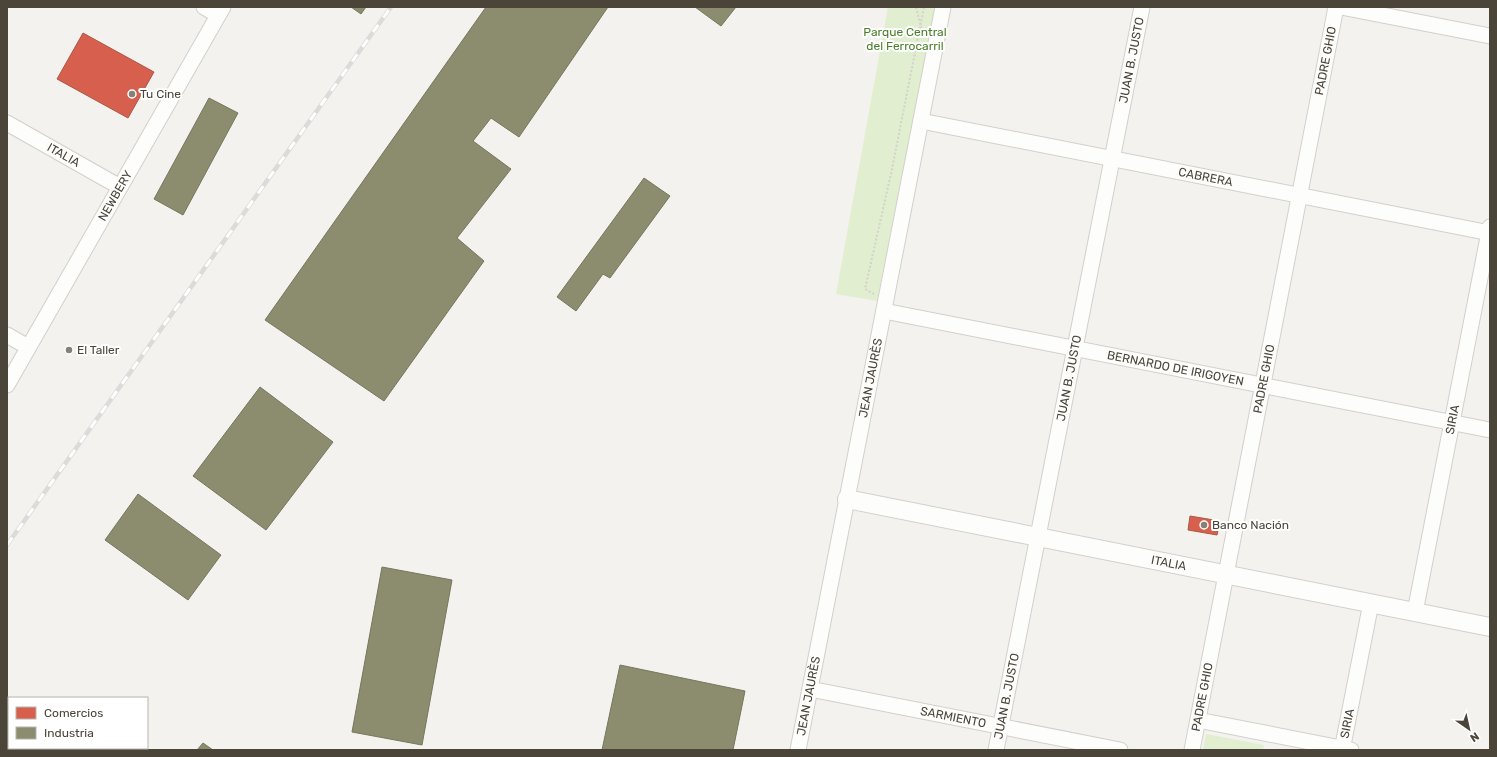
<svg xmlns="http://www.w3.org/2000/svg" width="1497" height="757" font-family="Rubik,sans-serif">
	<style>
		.green { fill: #e1eecf }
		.shops { fill: #d6604d; stroke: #ac5847 }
		.industry { fill: #8c8c6e; stroke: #78765e }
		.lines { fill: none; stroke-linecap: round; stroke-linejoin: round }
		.minor-casing { stroke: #d2d0cb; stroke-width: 17 }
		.tertiary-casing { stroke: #d2d0cb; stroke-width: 20 }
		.path { stroke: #d3d2cc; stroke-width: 2; stroke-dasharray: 2 2; stroke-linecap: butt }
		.minor { stroke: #fdfdfc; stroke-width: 15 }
		.tertiary { stroke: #fdfdfc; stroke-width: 18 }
		.rail-casing { stroke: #dbdbda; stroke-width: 4.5 }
		.rail { stroke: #fff; stroke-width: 3; stroke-dasharray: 9; stroke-linecap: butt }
		.poi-dot { fill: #868178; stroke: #fff; stroke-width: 1.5 }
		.labels { text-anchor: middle; stroke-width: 4; stroke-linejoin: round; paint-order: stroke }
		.park-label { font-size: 12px; fill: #4a7f2a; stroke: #fff }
		.street-label { font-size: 12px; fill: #4b4439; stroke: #fff }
		.poi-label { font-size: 12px; fill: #4b4439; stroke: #fff; text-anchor: start }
	</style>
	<rect width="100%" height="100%" fill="#f4f2ee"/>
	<path class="green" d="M888 7H935L877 301 836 294Z
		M1206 734 1264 745 1263 750H1203Z"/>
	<path class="shops" d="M83 33 154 72 128 118 57 79Z
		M1190 516 1220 521 1217 535 1188 530Z"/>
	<path class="industry" d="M351 7H366L361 14Z
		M486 7H608L519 137 491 118 473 141 511 169 457 238 484 261 384 401 265 320Z
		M695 7H736L721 26Z
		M209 98 238 113 183 215 154 199Z
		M644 178 670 196 610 278 603 274 576 311 557 297Z
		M260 387 333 442 266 530 193 476Z
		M138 494 221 555 188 600 105 540Z
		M382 567 452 580 422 745 352 732Z
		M620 665 745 691 733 750H602Z
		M203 743 213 750H197Z"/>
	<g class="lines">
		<defs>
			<g id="minor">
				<path d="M204 7 218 15"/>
				<path d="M1341 7 1490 36"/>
				<path id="s1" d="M921 121 1490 233"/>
				<path id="s2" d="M7 123 120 187"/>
				<path id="s3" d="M884 311 1490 430"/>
				<path d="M7 335 28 347"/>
				<path id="s4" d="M7 385 223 7"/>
				<path id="s5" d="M1415 612 1490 227"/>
				<path id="s6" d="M810 689 1120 750"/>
				<path d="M1198 720 1351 750"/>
				<path id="s7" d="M798 750 943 7"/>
				<path id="s8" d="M996 750 1142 7"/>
				<path id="s9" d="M1192 750 1336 7"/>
				<path id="s10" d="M1342 750 1371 603"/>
			</g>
			<g id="tertiary">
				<path id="s11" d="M847 499 1490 627"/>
			</g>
		</defs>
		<use href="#minor" class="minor-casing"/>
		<use href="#tertiary" class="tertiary-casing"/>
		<path class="path" d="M916 7 923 35
			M874 294 865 289 892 169 924 7"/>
		<use href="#minor" class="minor"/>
		<use href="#tertiary" class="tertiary"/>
		<defs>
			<path id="rail" d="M7 545 391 7"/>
		</defs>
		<use href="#rail" class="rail-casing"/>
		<use href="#rail" class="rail"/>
	</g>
	<g class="poi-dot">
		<circle cx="132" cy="94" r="4"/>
		<circle cx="69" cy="350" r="4"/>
		<circle cx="1204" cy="525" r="4"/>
	</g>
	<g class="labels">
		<g class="park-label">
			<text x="905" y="36">Parque Central<tspan x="905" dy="14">del Ferrocarril</tspan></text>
		</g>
		<g class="street-label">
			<text dy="4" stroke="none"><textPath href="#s9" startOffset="702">PADRE GHIO</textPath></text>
			<text dy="4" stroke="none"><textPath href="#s8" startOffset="703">JUAN B. JUSTO</textPath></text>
			<text dy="4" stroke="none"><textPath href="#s2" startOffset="65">ITALIA</textPath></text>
			<text dy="4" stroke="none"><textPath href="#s1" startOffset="290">CABRERA</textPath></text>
			<text dy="4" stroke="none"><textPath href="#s4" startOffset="218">NEWBERY</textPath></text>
			<text dy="4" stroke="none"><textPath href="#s3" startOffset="297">BERNARDO DE IRIGOYEN</textPath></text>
			<text dy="4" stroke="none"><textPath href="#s7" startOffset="379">JEAN JAURÈS</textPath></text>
			<text dy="4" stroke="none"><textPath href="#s8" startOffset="379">JUAN B. JUSTO</textPath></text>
			<text dy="4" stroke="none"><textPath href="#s9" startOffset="378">PADRE GHIO</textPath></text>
			<text dy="4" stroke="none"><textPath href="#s5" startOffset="196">SIRIA</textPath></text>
			<text dy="4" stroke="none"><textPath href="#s11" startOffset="328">ITALIA</textPath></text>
			<text dy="4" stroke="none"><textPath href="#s8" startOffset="55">JUAN B. JUSTO</textPath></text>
			<text dy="4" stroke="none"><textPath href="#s7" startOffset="55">JEAN JAURÈS</textPath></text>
			<text dy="4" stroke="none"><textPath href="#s9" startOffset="54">PADRE GHIO</textPath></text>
			<text dy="4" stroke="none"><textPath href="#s6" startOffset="146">SARMIENTO</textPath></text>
			<text dy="4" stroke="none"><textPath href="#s10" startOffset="27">SIRIA</textPath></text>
		</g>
		<g class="poi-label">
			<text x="140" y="98">Tu Cine</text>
			<text x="77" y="354">El Taller</text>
			<text x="1212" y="529">Banco Nación</text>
		</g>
	</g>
	<rect width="1497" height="757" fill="none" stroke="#4b4439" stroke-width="16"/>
	<rect x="8" y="697" width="140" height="52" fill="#ffffff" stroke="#b7b4b0"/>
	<rect x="16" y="707" width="20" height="12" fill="#d6604d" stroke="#b7b4b0"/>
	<text x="44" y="717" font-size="12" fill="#4b4439">Comercios</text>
	<rect x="16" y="727" width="20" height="12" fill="#8c8c6e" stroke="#b7b4b0"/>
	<text x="44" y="737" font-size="12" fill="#4b4439">Industria</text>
	<g transform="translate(1469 729) rotate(146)" stroke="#ffffff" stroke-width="3" paint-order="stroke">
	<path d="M0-3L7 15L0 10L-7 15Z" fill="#4b4439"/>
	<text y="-6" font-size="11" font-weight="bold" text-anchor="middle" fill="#4b4439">N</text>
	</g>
</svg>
